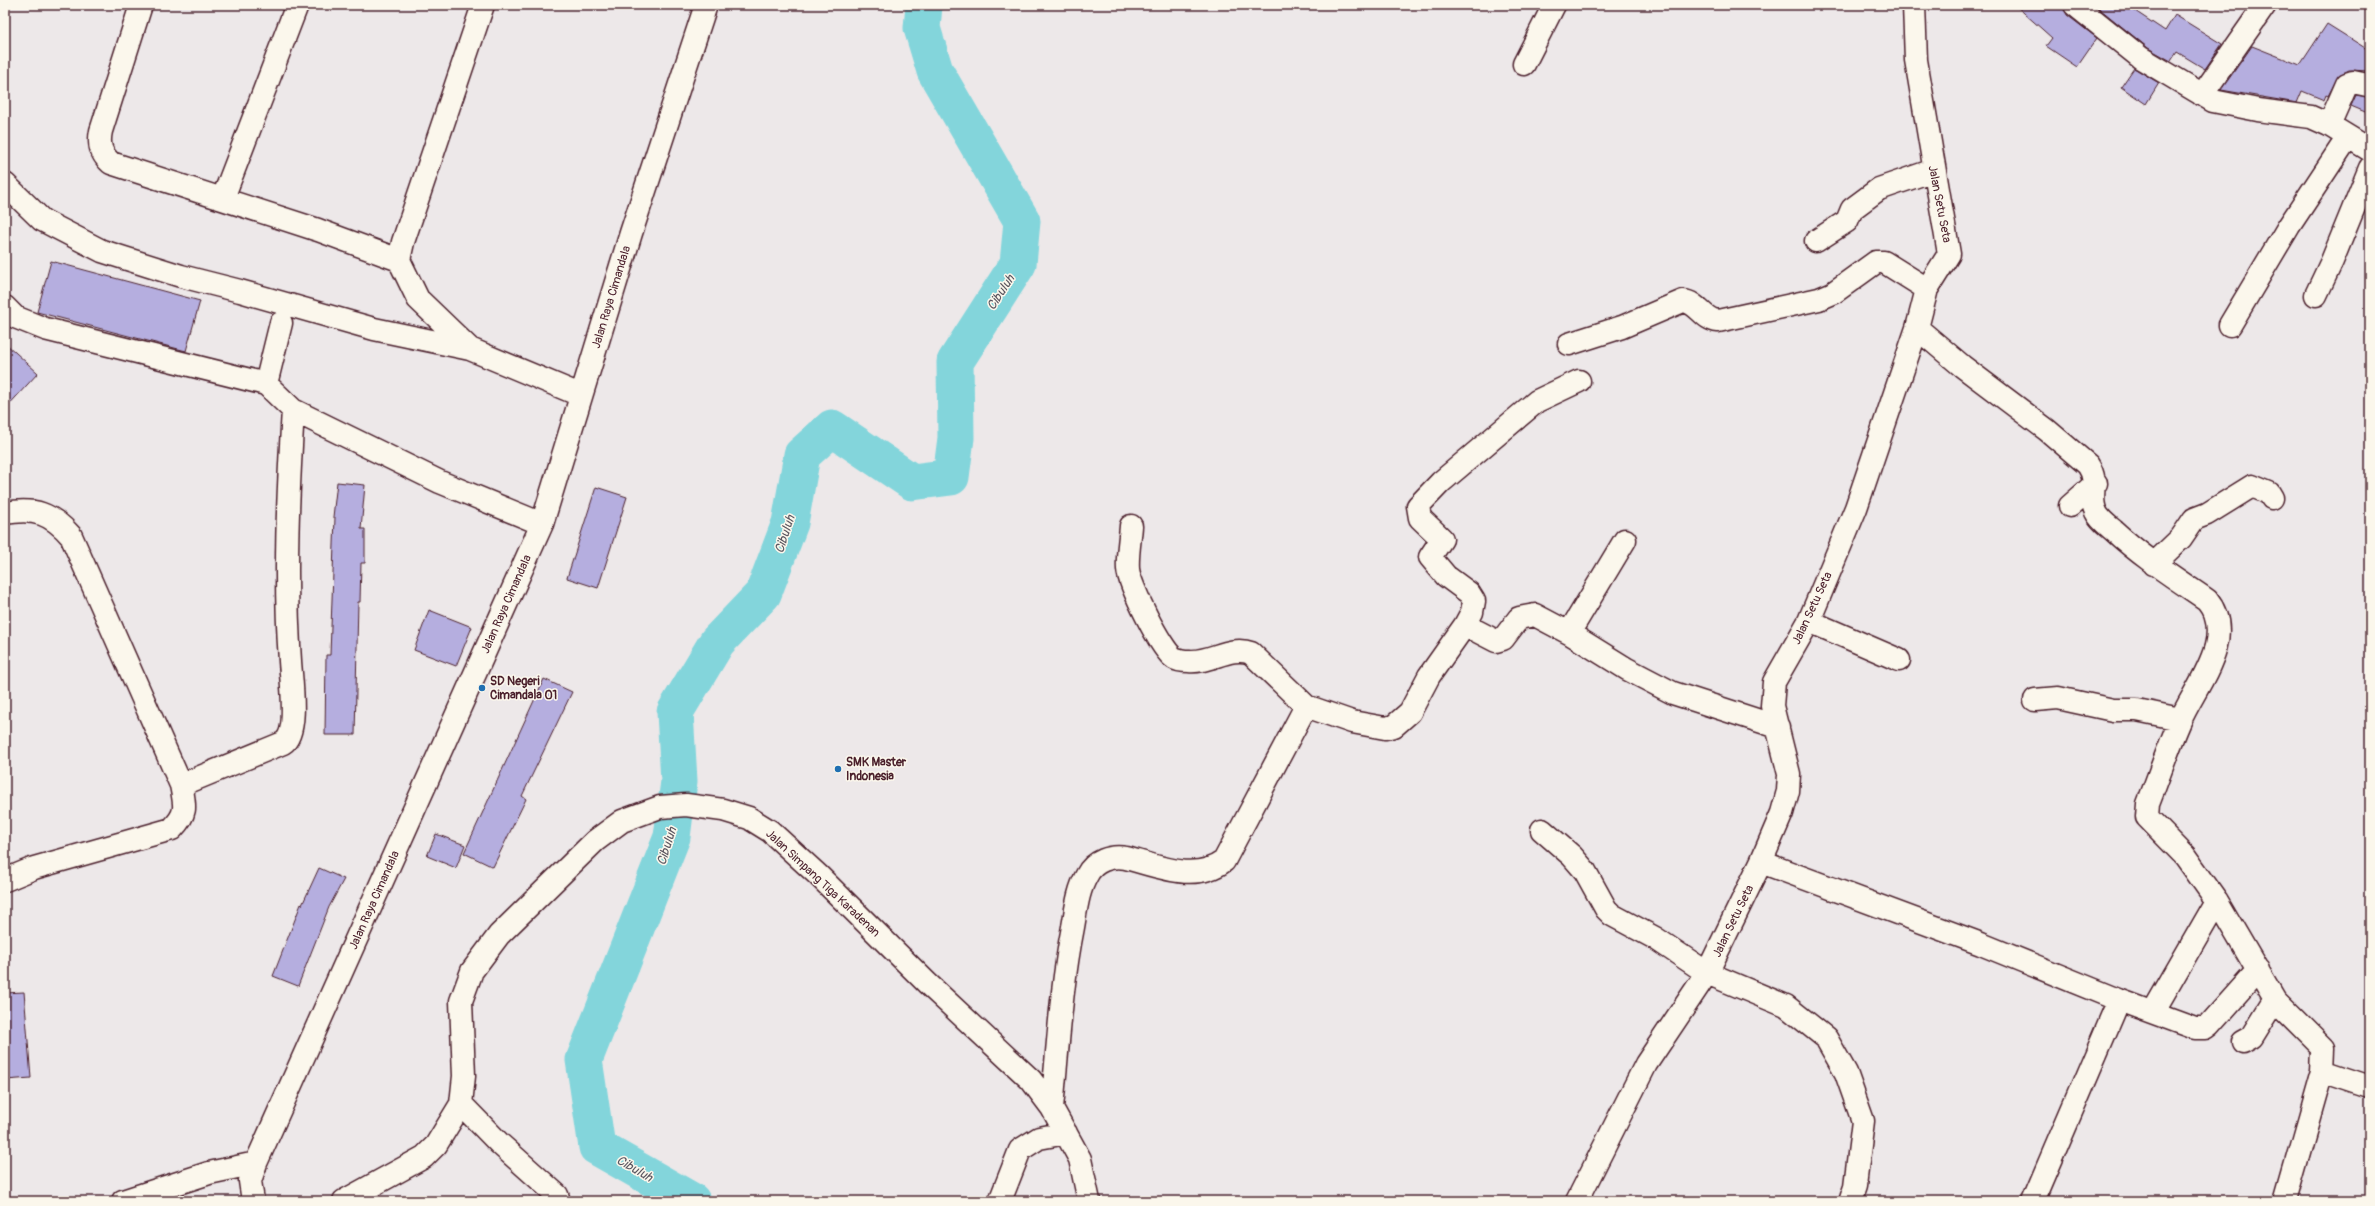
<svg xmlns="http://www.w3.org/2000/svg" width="2375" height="1206" font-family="Pangolin,sans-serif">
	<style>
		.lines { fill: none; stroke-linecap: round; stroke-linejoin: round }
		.river { stroke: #83d5db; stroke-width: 37 }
		.building { fill: #b5aedf; stroke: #4a1f2b }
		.minor-casing { stroke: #4a1f2b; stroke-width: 25 }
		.minor { stroke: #fbf7ec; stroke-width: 22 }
		.poi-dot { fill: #1f6fb2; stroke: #fbf7ec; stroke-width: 1.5 }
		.labels { text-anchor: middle; stroke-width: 3; stroke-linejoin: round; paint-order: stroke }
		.street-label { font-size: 12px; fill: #4a1f2b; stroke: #fbf7ec }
		.poi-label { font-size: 12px; font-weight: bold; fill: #4a1f2b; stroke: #fbf7ec; text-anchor: start }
		.water-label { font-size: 13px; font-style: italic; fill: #5b5660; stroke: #fbf7ec }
	</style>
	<rect width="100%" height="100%" fill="#ede8e9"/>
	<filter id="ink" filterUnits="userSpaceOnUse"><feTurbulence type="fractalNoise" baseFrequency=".025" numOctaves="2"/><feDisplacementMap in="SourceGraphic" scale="8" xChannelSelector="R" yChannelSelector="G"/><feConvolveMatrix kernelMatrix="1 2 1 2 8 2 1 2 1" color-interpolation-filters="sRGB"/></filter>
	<g filter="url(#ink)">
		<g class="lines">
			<path class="river" d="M692 1201 597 1147 584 1060 672 837 679 781 675 712 717 642 763 594 790 523 802 455 832 428 912 482 951 477 956 438 955 362 1018 264 1022 221 935 71 922 28 924 5"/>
		</g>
		<path class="building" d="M2015 5H2063L2067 15 2097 38 2077 67 2046 46 2052 38Z
			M2095 5H2126L2165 31 2175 15 2222 44 2205 69 2177 52 2171 61 2148 48Z
			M2327 24 2370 51V71L2349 70 2339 75 2328 96 2326 95 2324 100 2302 91 2297 103 2221 90 2252 46 2300 65Z
			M2134 68 2159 83 2146 104 2121 87Z
			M2356 95 2370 97V114L2351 106Z
			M51 261 200 301 186 351 37 312Z
			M5 343 38 373 5 409Z
			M337 482 365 485 361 529H365V563H361L360 602H358L355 735H325L326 655H330L335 517H333Z
			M596 487 627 497 598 588 567 578Z
			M429 610 472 627 456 666 414 650Z
			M544 679 572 692 522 796 526 799 493 867 464 853Z
			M436 834 465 845 456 868 427 856Z
			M319 868 344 879 329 907 298 986 273 976 301 904 302 905Z
			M24 992 31 1078 6 1080 5 993Z"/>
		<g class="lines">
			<defs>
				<path id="minor" d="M141 5 101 131C98 145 101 154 111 163L318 230 399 260
					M2075 5 2141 58 2213 101 2258 110 2311 117 2329 125 2370 150
					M1524 64 1554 5
					M2202 95 2265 5
					M2329 125 2347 84 2353 82 2367 85 2370 83
					M5 184 42 220 102 251 181 276 240 291 374 329 470 349 580 395
					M223 198 297 5
					M1816 241 1847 221 1852 209 1879 189 1934 170
					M2316 295 2332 261 2370 168
					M5 307 15 317 45 329 266 384 293 410 440 482 542 524
					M2230 325 2289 226 2348 137
					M1917 328 1962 366 2047 430 2088 465C2100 483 2088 496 2096 512 2099 519 2107 525 2113 530 2142 557 2175 578 2207 600 2238 638 2195 686 2180 721 2168 748 2159 776 2148 804L2147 817 2185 856 2217 901 2275 1000 2323 1048 2322 1071 2285 1201
					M1569 344 1622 327 1683 301C1698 302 1703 320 1718 321L1819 299 1833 293 1876 262H1884L1927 289
					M470 349 418 299 399 260 403 242 483 5
					M266 384 281 323
					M2070 506 2096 483
					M5 513C35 508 51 513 71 536L181 785C185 806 188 813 172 829L34 868 5 880
					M1131 526C1130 540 1127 555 1128 569 1129 584 1161 650 1174 658 1177 660 1185 661 1189 661 1210 663 1230 645 1251 653L1306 706
					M2154 564 2181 538 2194 519 2207 514 2252 486 2269 493 2272 498
					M1809 621 1899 660
					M1465 625 1472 612 1474 601 1469 593 1446 576 1430 557 1442 539 1420 518 1418 506 1441 482 1537 401 1579 381
					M1569 633 1625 540
					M2035 700 2058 698 2113 710H2137L2180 719
					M181 785 283 743C299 733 291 679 290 661 284 577 288 494 293 410
					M1542 830 1572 856 1585 871 1606 909 1612 915 1655 938 1707 973 1786 1006 1826 1038 1846 1073 1863 1121 1855 1186 1850 1201
					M1761 862 1981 944 2119 1000 2195 1028H2205L2209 1025 2258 970
					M2153 1012 2217 901
					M2243 1042 2252 1037 2275 1000
					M2322 1071 2370 1087
					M461 1104 500 1144 557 1195 559 1201
					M1052 1108C1058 1047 1061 987 1073 927 1076 910 1078 890 1087 875 1094 861 1111 855 1126 858 1158 866 1195 883 1224 861L1306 706 1352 722 1385 728 1394 726 1410 712 1429 676 1465 625 1496 641 1503 639 1519 618 1535 615 1569 633 1627 669 1673 693 1778 727
					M123 1201 209 1173 256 1163
					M253 1201 250 1181 256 1163 542 524 631 233 706 5
					M344 1201 424 1157 436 1145 461 1104 464 1076 461 1001 472 971 499 935 595 841 622 821 660 807 686 805 723 810 749 818 770 831 818 875 927 983 1031 1080 1052 1108 1080 1159 1089 1201
					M1000 1201 1020 1150 1039 1138 1066 1133
					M1577 1201 1646 1064 1707 973 1761 862 1782 813 1788 791 1789 774 1772 706 1774 682 1809 621 1856 508 1917 328 1927 289 1949 254 1916 60 1914 5
					M2033 1201 2119 1000"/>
			</defs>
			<use href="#minor" class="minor-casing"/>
			<use href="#minor" class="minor"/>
		</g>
	</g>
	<g class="poi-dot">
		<circle cx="482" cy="688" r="4"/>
		<circle cx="838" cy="769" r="4"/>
	</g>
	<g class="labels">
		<g class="street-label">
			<text transform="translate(1940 204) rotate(79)" y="4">Jalan Setu Seta</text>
			<text transform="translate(611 297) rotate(-73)" y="4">Jalan Raya Cimandala</text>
			<text transform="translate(506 604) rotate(-66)" y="4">Jalan Raya Cimandala</text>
			<text transform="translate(1812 608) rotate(-65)" y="4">Jalan Setu Seta</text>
			<text transform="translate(823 883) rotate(43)" y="4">Jalan Simpang Tiga Karadenan</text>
			<text transform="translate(374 900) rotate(-66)" y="4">Jalan Raya Cimandala</text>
			<text transform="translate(1733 921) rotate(-64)" y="4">Jalan Setu Seta</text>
		</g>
		<g class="poi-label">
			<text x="490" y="685">SD Negeri<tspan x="490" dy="14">Cimandala 01</tspan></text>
			<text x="846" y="766">SMK Master<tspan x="846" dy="14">Indonesia</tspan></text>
		</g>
		<g class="water-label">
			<text transform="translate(1000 292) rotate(-57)" y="5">Cibuluh</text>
			<text transform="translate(784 534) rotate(-72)" y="5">Cibuluh</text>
			<text transform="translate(666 846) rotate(-73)" y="5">Cibuluh</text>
			<text transform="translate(635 1168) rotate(30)" y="5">Cibuluh</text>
		</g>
	</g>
	<rect width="2375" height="1206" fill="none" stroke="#fbf7ec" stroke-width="20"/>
	<rect x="10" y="10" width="2355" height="1186" fill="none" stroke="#4a1f2b" stroke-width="1.5" filter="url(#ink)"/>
</svg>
